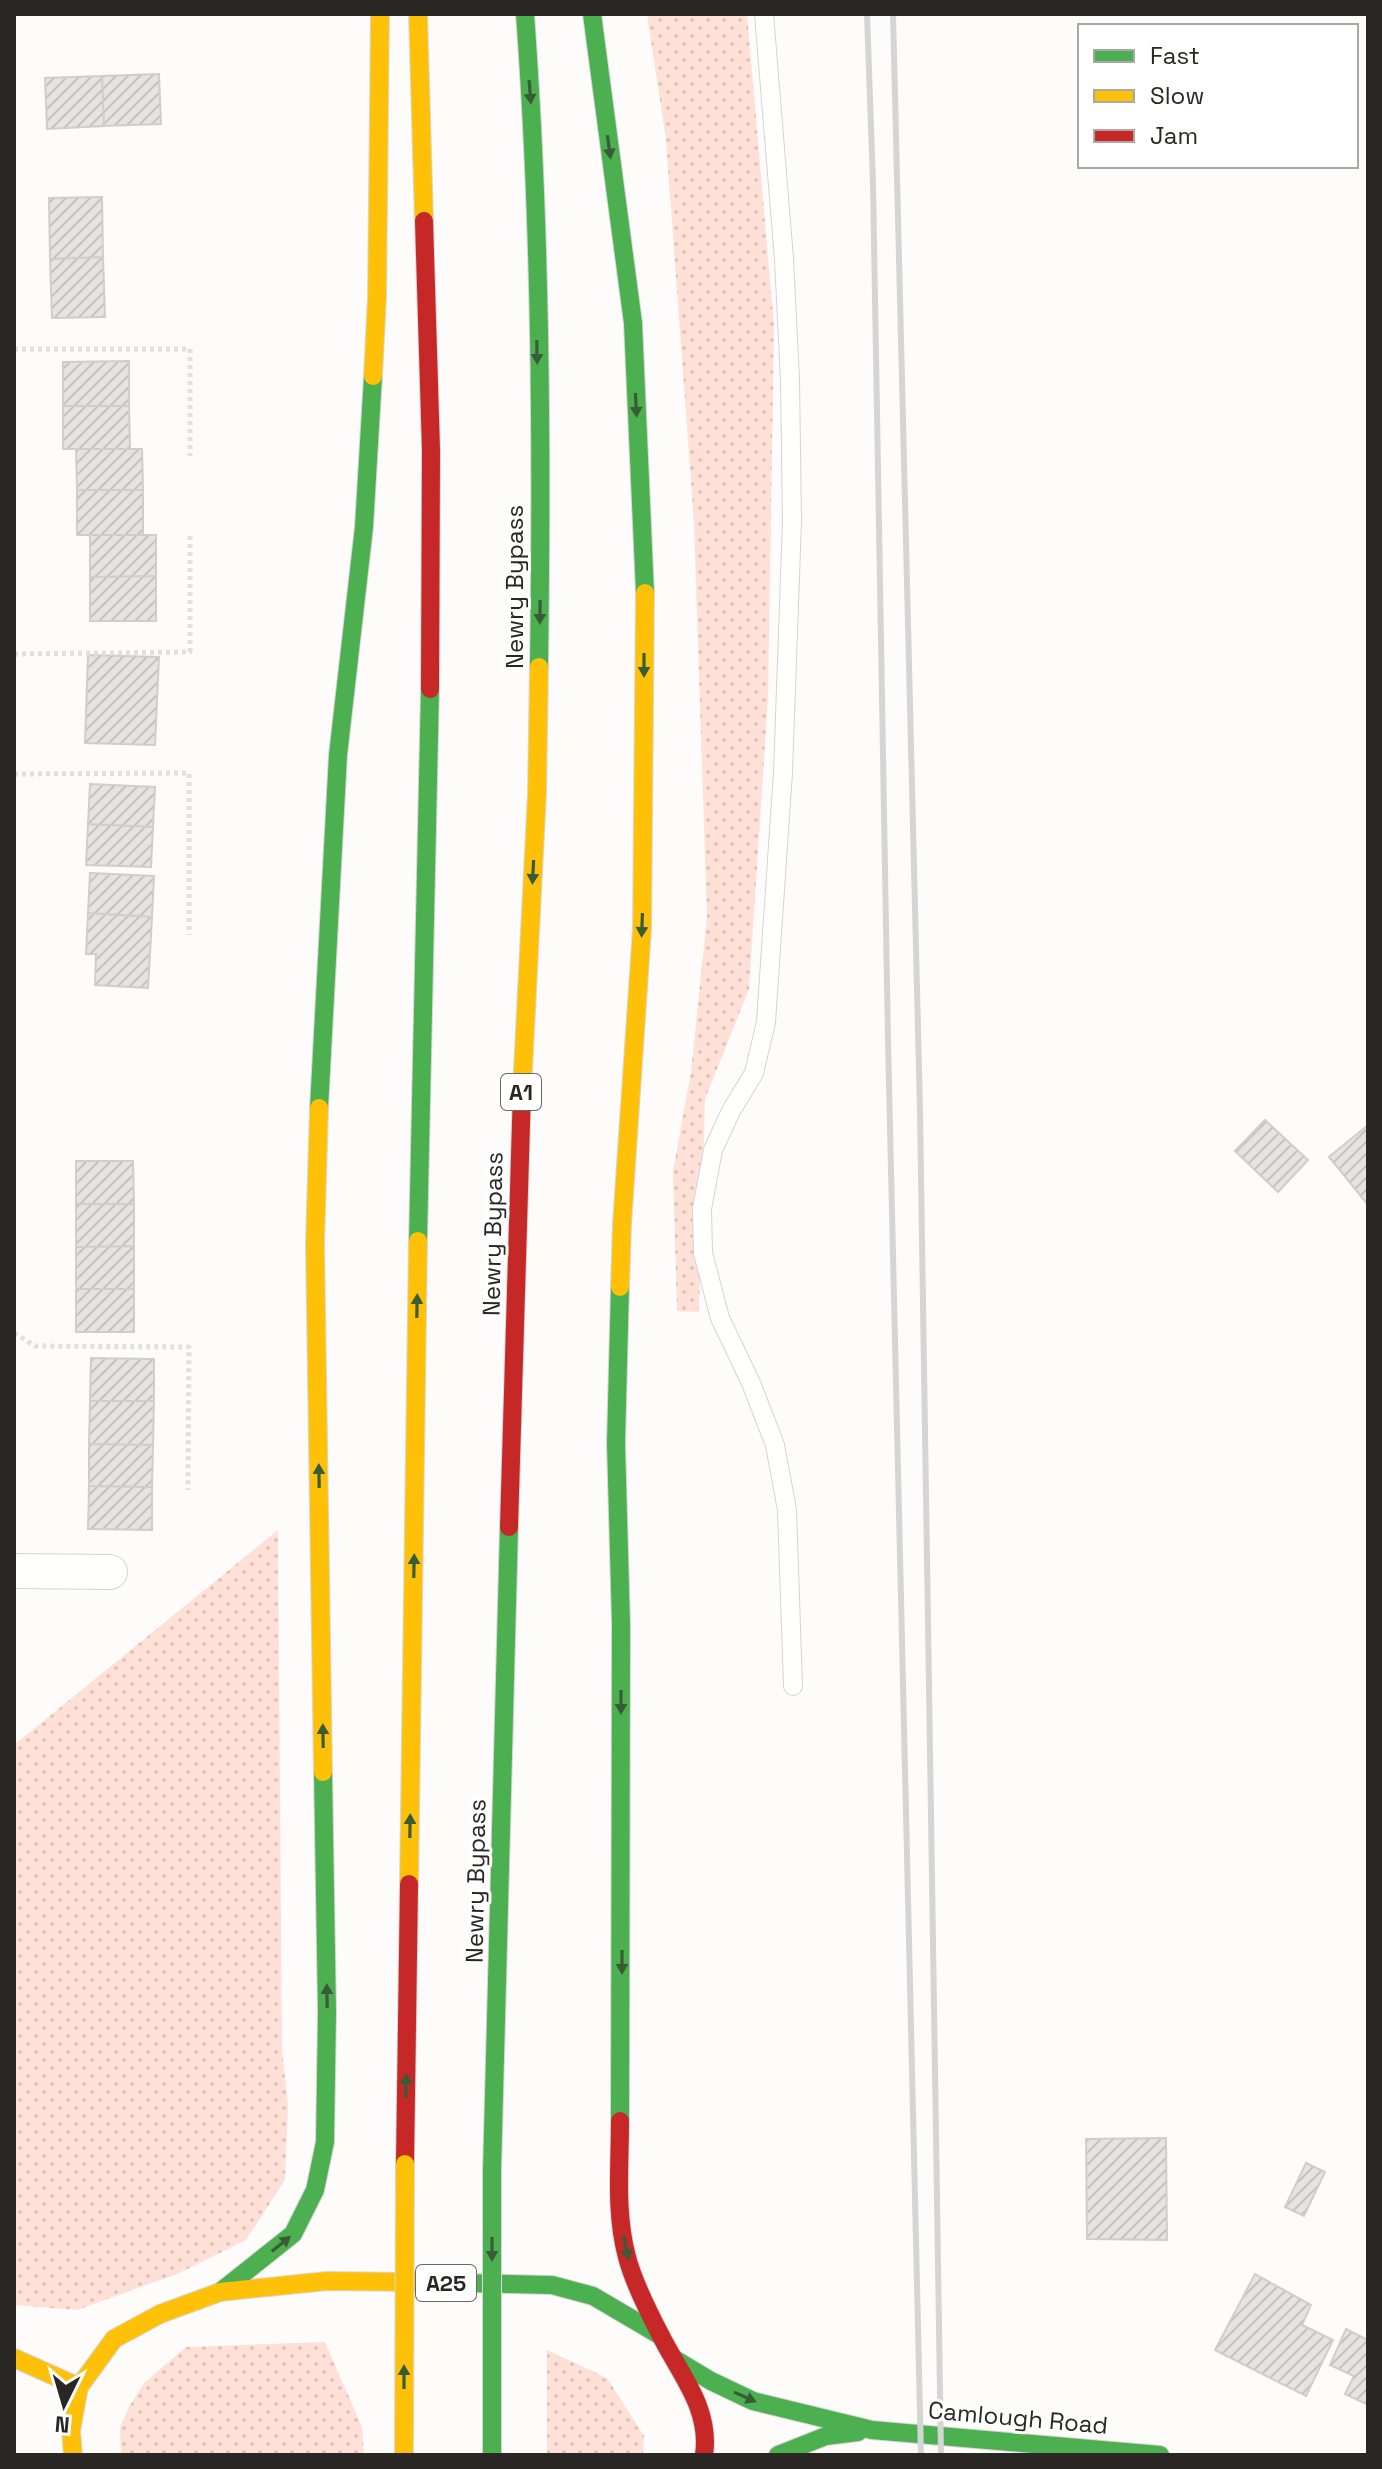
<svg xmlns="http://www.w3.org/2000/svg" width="1382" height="2469" font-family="'Space Grotesk',sans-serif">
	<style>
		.grass { fill: url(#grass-dots) }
		.building { fill: url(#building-hatch); stroke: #d0cdcc; stroke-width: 2 }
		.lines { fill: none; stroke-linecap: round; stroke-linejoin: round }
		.lane-casing { stroke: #d6d3d2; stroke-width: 20 }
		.street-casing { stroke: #d6d3d2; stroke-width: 36 }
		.fast-casing { stroke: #d8d7d6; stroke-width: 20 }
		.slow-casing { stroke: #d8d7d6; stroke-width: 20 }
		.jam-casing { stroke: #d8d7d6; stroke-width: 20 }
		.path { stroke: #e0e0e0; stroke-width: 5; stroke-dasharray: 4 4; stroke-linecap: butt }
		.lane { stroke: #fffffe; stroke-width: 18 }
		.street { stroke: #fffffe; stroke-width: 34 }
		.fast { stroke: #4caf50; stroke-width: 18 }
		.slow { stroke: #ffc107; stroke-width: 18 }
		.jam { stroke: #c62828; stroke-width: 18 }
		.rail { stroke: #d5d5d5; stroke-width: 6 }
		.fast-bridge-casing { stroke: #d8d7d6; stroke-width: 20; stroke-linecap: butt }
		.slow-bridge-casing { stroke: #d8d7d6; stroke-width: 20; stroke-linecap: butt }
		.fast-bridge { stroke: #4caf50; stroke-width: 18 }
		.slow-bridge { stroke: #ffc107; stroke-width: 18 }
		.oneway { fill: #385d36 }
		.labels { text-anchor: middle; stroke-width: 6; stroke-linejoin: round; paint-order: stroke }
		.shield { fill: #fff; stroke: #6a6766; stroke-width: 2 }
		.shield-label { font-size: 22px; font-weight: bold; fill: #2a2624 }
		.street-label { font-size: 24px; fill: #2a2624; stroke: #fff }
	</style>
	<defs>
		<pattern id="grass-dots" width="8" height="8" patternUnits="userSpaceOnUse" patternTransform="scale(2)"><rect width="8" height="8" fill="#fee0d7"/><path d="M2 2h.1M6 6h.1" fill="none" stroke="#dac0b8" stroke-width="1.8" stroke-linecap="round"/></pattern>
		<pattern id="building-hatch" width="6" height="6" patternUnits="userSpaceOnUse" patternTransform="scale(2)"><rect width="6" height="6" fill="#e6e3e2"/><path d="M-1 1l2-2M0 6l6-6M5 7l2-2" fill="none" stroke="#c5c3c2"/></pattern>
	</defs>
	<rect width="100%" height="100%" fill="#fdfcfb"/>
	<path class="grass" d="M647 14H747L774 326 768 698 749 989 705 1099 699 1312 677 1311 673 1171 691 1072 707 917 694 522 666 140Z
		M278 1530 282 2049 288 2105 285 2180 246 2240 177 2274 77 2310 14 2305V1745Z
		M325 2342 362 2427 364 2455H121L120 2427 129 2407 144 2383 186 2347Z
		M547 2350 607 2378 644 2436 643 2455H547Z"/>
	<path class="building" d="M159 74 161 124 104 126 102 76Z
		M102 76 104 126 47 129 45 78Z
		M102 197 103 257 50 259 49 198Z
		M103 257 105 317 52 318 50 259Z
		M129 361V406H63V362Z
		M63 406H129L130 449H63Z
		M76 449H142L143 490H77Z
		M77 490H143V535H77Z
		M90 535H156V576L90 577Z
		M156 576V621H90V577Z
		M88 655 159 657 155 745 85 743Z
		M90 784 155 787 153 827 88 824Z
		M88 824 153 827 151 867 86 865Z
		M90 873 154 876 152 917 88 913Z
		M88 913 152 917 148 988 95 985 96 954H86Z
		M1265 1120 1308 1160 1278 1192 1235 1151Z
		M1368 1125V1205L1329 1157Z
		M76 1161H133L134 1204H76Z
		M76 1204H134V1246L76 1247Z
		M134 1246V1289H76V1247Z
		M76 1289H134V1332H76Z
		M91 1358 154 1359V1401H90Z
		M90 1401H154L153 1445 89 1444Z
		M89 1444 153 1445 152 1487 89 1486Z
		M89 1486 152 1487V1530L88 1529Z
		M1166 2138 1167 2240 1087 2239 1086 2139Z
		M1306 2163 1325 2172 1304 2216 1285 2207Z
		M1255 2274 1311 2305 1302 2325 1333 2340 1306 2396 1215 2350Z
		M1346 2329 1368 2340V2405L1345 2394 1354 2376 1330 2365Z"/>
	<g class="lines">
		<defs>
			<path id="lane" d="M764 14 784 259 790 380 792 521 783 772 766 1022 754 1073 731 1111 713 1150 702 1209 703 1253 720 1318 751 1383 775 1445 787 1510 793 1686"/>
			<path id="street" d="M14 1571 110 1572"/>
			<path id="fast" d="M525 14C541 231 542 450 539 667
				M592 14 633 323 645 593
				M319 1108 338 755 364 527 373 376
				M418 1241 430 689
				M620 2121 621 1624 616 1443 620 1287
				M492 2171 509 1527
				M409 2282 552 2285 593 2296 661 2336
				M220 2292 293 2234 315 2190 325 2142 327 2012 323 1772
				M676 2360 711 2381 753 2401 872 2430 1160 2455
				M778 2455 826 2436 858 2432"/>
			<path id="slow" d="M418 14 424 221
				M373 376 377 297 380 14
				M522 1090 537 793 539 667
				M319 1108 315 1243 323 1772
				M620 1287 622 1224 642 929 645 593
				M409 1884 418 1241
				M14 2358 79 2387
				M73 2455 71 2431 79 2387 114 2339 160 2314 220 2292 327 2281 409 2282"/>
			<path id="jam" d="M424 221 431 450 430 689
				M509 1527 522 1090
				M620 2121C620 2166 615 2213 627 2257 633 2281 649 2313 661 2336 680 2374 711 2409 704 2455
				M405 2164 409 1884"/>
		</defs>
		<use href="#lane" class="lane-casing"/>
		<use href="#street" class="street-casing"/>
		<use href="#fast" class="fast-casing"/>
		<use href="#slow" class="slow-casing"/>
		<use href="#jam" class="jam-casing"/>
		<path class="path" d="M14 349H190V456
			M14 654 190 652V535
			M14 774 189 773V935
			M14 1333 35 1346 189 1347 188 1490"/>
		<use href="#lane" class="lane"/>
		<use href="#street" class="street"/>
		<use href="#fast" class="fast"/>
		<use href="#slow" class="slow"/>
		<use href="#jam" class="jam"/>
		<path class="rail" d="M867 14 873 183 888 1041 921 2455
			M893 14 920 1111 941 2455"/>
		<defs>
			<path id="fast-bridge" d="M492 2171V2455"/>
			<path id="slow-bridge" d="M404 2455 405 2164"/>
		</defs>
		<use href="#fast-bridge" class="fast-bridge-casing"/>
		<use href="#slow-bridge" class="slow-bridge-casing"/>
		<use href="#fast-bridge" class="fast-bridge"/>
		<use href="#slow-bridge" class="slow-bridge"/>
	</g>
	<defs><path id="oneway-solid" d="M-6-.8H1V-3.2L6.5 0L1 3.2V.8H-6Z" transform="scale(2)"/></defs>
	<g class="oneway">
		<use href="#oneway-solid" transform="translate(530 92) rotate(86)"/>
		<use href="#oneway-solid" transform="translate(609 147) rotate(82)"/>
		<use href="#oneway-solid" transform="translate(537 352) rotate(89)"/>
		<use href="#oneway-solid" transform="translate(636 405) rotate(87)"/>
		<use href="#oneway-solid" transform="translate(540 612) rotate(91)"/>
		<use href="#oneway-solid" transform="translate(644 665) rotate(90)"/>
		<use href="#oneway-solid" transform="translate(533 872) rotate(93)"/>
		<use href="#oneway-solid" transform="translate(642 925) rotate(92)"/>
		<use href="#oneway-solid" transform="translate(417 1306) rotate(-89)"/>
		<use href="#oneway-solid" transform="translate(319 1476) rotate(-91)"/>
		<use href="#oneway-solid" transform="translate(414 1566) rotate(-89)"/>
		<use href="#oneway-solid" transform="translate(621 1702) rotate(90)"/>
		<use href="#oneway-solid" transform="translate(323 1736) rotate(-91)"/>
		<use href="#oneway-solid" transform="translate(410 1826) rotate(-89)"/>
		<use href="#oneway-solid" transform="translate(622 1962) rotate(90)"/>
		<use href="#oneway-solid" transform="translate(327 1996) rotate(-91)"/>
		<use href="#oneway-solid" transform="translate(406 2086) rotate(-89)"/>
		<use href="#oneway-solid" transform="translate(281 2244) rotate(-39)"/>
		<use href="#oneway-solid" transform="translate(626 2248) rotate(78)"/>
		<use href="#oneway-solid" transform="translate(492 2249) rotate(90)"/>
		<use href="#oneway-solid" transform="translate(404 2377) rotate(-90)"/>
		<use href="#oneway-solid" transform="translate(745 2397) rotate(24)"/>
	</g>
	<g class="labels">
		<g class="shield">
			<rect x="501" y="1074" width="40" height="36" rx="6"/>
			<rect x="416" y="2265" width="60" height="36" rx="6"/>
		</g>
		<g class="shield-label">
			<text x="521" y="1100">A1</text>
			<text x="446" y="2291">A25</text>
		</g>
		<g class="street-label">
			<text transform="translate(515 587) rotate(-90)" y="8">Newry Bypass</text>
			<text transform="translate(493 1234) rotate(-89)" y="8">Newry Bypass</text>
			<text transform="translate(476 1881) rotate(-89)" y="8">Newry Bypass</text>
			<text transform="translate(1018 2418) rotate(5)" y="8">Camlough Road</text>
		</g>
	</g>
	<rect width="1382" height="2469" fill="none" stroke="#2a2624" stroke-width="32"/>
	<rect x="1078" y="24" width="280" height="144" fill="#ffffff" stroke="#aaa8a7" stroke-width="2"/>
	<rect x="1094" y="50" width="40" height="12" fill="#4caf50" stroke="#aaa8a7" stroke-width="2"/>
	<text x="1150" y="64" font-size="24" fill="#2a2624">Fast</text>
	<rect x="1094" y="90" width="40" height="12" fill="#ffc107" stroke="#aaa8a7" stroke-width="2"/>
	<text x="1150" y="104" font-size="24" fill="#2a2624">Slow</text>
	<rect x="1094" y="130" width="40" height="12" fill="#c62828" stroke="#aaa8a7" stroke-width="2"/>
	<text x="1150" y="144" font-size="24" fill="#2a2624">Jam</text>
	<g transform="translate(64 2405) rotate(185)" stroke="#ffffff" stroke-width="6" paint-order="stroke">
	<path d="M0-6L14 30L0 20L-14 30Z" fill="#2a2624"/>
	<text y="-12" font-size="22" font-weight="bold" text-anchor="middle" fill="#2a2624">N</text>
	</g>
</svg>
